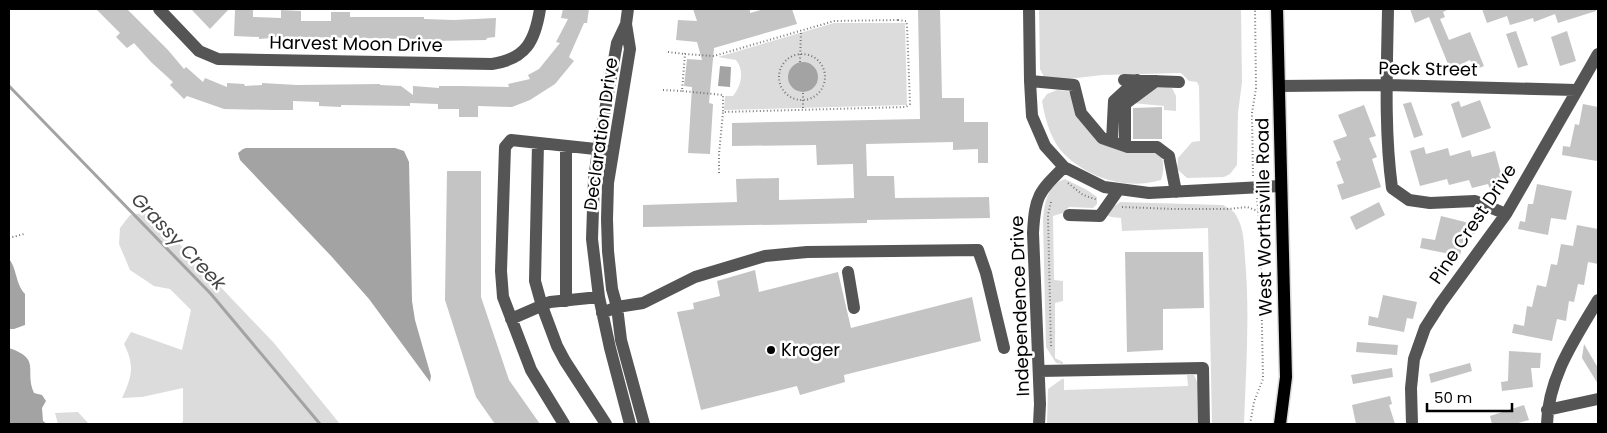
<svg xmlns="http://www.w3.org/2000/svg" width="1607" height="433" font-family="Poppins,sans-serif">
	<style>
		.green { fill: #dcdcdc }
		.water { fill: #a3a3a3 }
		.lines { fill: none; stroke-linecap: round; stroke-linejoin: round }
		.stream { stroke: #a3a3a3; stroke-width: 3 }
		.building { fill: #c4c4c4 }
		.major-casing { stroke: #dbdbdb; stroke-width: 15 }
		.path { stroke: #777; stroke-width: 2; stroke-dasharray: 1 2.5; stroke-linecap: butt }
		.minor { stroke: #555; stroke-width: 12 }
		.major { stroke: #000; stroke-width: 12 }
		.poi-dot { fill: #000; stroke: #fff; stroke-width: 2 }
		.labels { text-anchor: middle; stroke-width: 5; stroke-linejoin: round; paint-order: stroke }
		.street-label { font-size: 18px; fill: #000; stroke: #fff }
		.poi-label { font-size: 18px; fill: #000; stroke: #fff; text-anchor: start }
		.water-label { font-size: 19px; font-style: italic; fill: #444; stroke: #fff }
	</style>
	<rect width="100%" height="100%" fill="#fff"/>
	<path class="green" d="M1039 9H1241L1242 82 1238 113 1237 165 1230 174 1224 177 1187 178 1177 169 1178 158 1192 142 1200 141 1199 86 1197 82 1189 81 1181 73 1102 75 1060 80 1044 77 1040 69Z
		M834 23H905L907 105 724 110 725 96H733C741 86 745 71 736 60L718 57Z
		M1158 85 1172 88 1176 96V111L1164 110V106L1132 103Z
		M1057 90 1068 91 1075 99 1100 140 1153 151 1161 154C1164 164 1164 170 1161 180 1127 190 1090 179 1064 154 1051 141 1045 119 1042 101L1047 94Z
		M1065 179 1087 190 1097 197V204L1093 208 1069 207 1063 213 1053 216 1054 280 1063 281V301L1055 303V358L1063 362V364L1056 363 1046 347 1043 221C1044 204 1047 185 1065 179Z
		M1120 202 1223 205C1228 208 1234 210 1237 217 1244 229 1244 245 1245 258 1250 313 1246 369 1244 424H1212L1208 228 1122 231 1121 218 1111 217 1107 215V212Z
		M149 212 274 343 340 424H178L183 422V388L142 397 122 398C132 377 135 366 124 344L131 332 182 350 191 310 170 289 154 286 130 270 119 244 120 228 130 215Z
		M1187 375H1194L1198 384V424H1047L1048 389 1062 379H1064V390L1188 386Z
		M78 412 89 424H58L55 413Z"/>
	<path class="water" d="M788 77a15 15 0 1 1 30 0a15 15 0 1 1-30 0Z
		M720 66 731 67 730 87 718 86Z
		M246 148H395L404 151 409 162 412 301 415 320 431 376 430 382 369 299 332 257 240 160 238 153 243 149Z
		M9 259C17 268 15 283 25 294V325L14 329H9Z
		M9 348C42 359 24 370 34 393L42 395 46 401 42 408 43 421 47 424H9Z"/>
	<g class="lines">
		<path class="stream" d="M9 86 211 294 320 424"/>
	</g>
	<path class="building" d="M96 9H127L168 50 184 69 186 67 203 82 205 78 227 87V83L244 84 245 86 262 85V83L297 85 380 84V85L401 86 413 95V86L439 88V86H460L509 87 508 84 530 79 528 75 539 69 560 43 556 42 568 19 561 18 563 9H589L587 23H584L569 57 574 61 555 84 530 100 512 107 478 106V117H459V109H438V104L410 103V106L341 105V107L319 106V102L293 101V110H274L224 109 187 96 184 99 170 85 173 82 151 62 134 43 127 48 116 37 120 33Z
		M191 9H229L210 29Z
		M253 9V17L281 18V10L301 11V21H331V12H350V17H424V19L454 20 496 18 495 37 487 38 486 40 431 41V39L406 40V39L300 37H271V38L259 39V37L234 36 235 10Z
		M693 9H750V13L764 9H792L797 24 714 48 709 103 713 104 710 154 688 153 692 87 684 86 687 59 702 60 697 42 676 40 678 20 697 21Z
		M918 9H940L942 98H964V122H988V163H978V149L953 150V142L866 144 867 176H894L895 198 989 197 990 218 867 220V223L643 227V205L737 202 736 179 779 178V200L854 198 853 164 817 165 816 145 732 146V123L920 119Z
		M1410 9H1449L1443 12 1445 17 1440 19 1449 40 1470 32 1484 66 1474 70 1470 60 1450 69 1429 17 1415 23Z
		M1482 9H1596V11L1558 23 1555 14 1534 22 1533 18 1510 25 1507 16 1487 23Z
		M1516 31 1528 65 1518 68 1506 34Z
		M1567 31 1576 61 1560 66 1551 37Z
		M1480 100 1491 128 1462 138 1451 104 1459 101 1461 107Z
		M1411 102 1423 135 1414 138 1403 104Z
		M1583 104 1598 107 1597 161 1562 155 1563 146 1570 147 1575 124 1579 125Z
		M1364 105 1376 136 1369 138 1377 157 1372 159 1381 187 1342 200 1337 185 1344 183 1336 162 1341 160 1333 141 1347 136 1338 115Z
		M1162 107V139H1133V108Z
		M1424 147 1426 154 1448 148 1450 156 1470 150 1472 157 1495 151 1504 185 1490 189 1488 184 1472 188 1469 180 1449 185 1447 179 1420 186 1410 151Z
		M447 171H481V297L509 380 540 424H495L476 397 445 300Z
		M1537 184 1572 191 1566 220 1551 218 1548 235 1518 229 1520 221 1525 222 1528 204H1533Z
		M1379 202 1385 215 1356 230 1350 217Z
		M1441 216 1477 225 1474 234 1465 231 1460 256 1420 248 1422 238 1435 240Z
		M1577 225 1598 229V264L1588 262 1584 285 1578 284 1574 302 1569 301 1566 321 1557 319 1552 341 1512 333 1514 324 1524 326 1527 306 1532 307 1537 285 1546 287 1551 264 1557 265 1561 244 1573 246Z
		M1125 252H1203L1204 308 1163 309V350L1127 352Z
		M755 270 759 292 838 272 851 328 972 297 981 341 844 375 845 382 800 395 797 386 701 410 677 312 694 309 693 303 720 296 717 281Z
		M1383 295 1417 302 1413 319 1407 318 1404 332 1368 325 1369 316 1378 318Z
		M1357 342 1398 345 1397 355 1356 352Z
		M1584 344 1598 368V384L1582 358Z
		M1509 351 1541 353 1540 368H1531L1533 387 1502 391 1501 382 1508 381Z
		M1470 363 1472 371 1431 383 1429 374Z
		M1392 368 1393 377 1353 384 1351 375Z
		M1390 396 1392 404 1389 405 1395 424H1356L1352 405Z
		M1524 405 1529 420 1515 424H1492L1490 416Z"/>
	<g class="lines">
		<defs>
			<path id="major" d="M1277 9 1286 377 1280 424"/>
		</defs>
		<use href="#major" class="major-casing"/>
		<path class="path" d="M898 20 906 21 907 25 910 104 906 107 723 112V95L682 91 685 54 714 56 834 21Z
			M668 52 685 54
			M779 77a23 23 0 1 1 46 0a23 23 0 1 1-46 0Z
			M800 62 801 31
			M663 90 682 91
			M803 93V110
			M719 173V154L723 112
			M1253 176 1252 113 1256 88 1255 9
			M1068 183 1083 195 1098 200
			M1051 202 1048 215 1051 347
			M1122 207 1174 209H1228L1247 207 1258 211
			M9 238 24 234
			M1250 424 1254 402 1263 379 1260 228 1257 198"/>
		<path class="minor" d="M159 9 199 51 218 59 492 64C526 59 535 41 540 9
			M628 9 626 24 630 49 608 183 607 219 608 251 612 289 617 307 621 340 644 424
			M1029 9 1030 81 1032 116 1045 146 1064 167 1104 187 1149 193 1281 186
			M1388 9C1387 68 1384 129 1392 188L1409 200 1430 203 1475 201 1506 214
			M626 24 617 43 598 150 594 179 592 239 599 297 610 348 630 424
			M1124 80 1179 82
			M1030 81 1074 85 1081 113 1102 138 1128 147H1157L1169 156 1176 192
			M1279 86 1387 85 1576 90
			M1112 141 1114 101 1137 80
			M538 143 535 281 542 306 557 346 565 361 606 424
			M566 146V301
			M1125 146V104L1156 81
			M1069 215 1100 216 1119 189
			M848 272 854 308
			M602 313 617 307 643 303 695 277 765 256 807 252 978 250 986 273 1004 348
			M511 319 550 302 599 297
			M1039 371 1203 368 1204 424
			M1547 410 1598 399
			M564 424 531 370 503 297 501 271 505 147 511 140 605 150
			M1039 424 1040 404 1033 233C1035 196 1038 193 1064 167
			M1412 424 1411 388 1414 359 1425 328 1441 303 1506 214 1598 54
			M1547 424C1548 377 1575 339 1598 300"/>
		<use href="#major" class="major"/>
	</g>
	<circle class="poi-dot" cx="771" cy="350" r="5"/>
	<g class="labels">
		<g class="street-label">
			<text transform="translate(356 44) rotate(1)" y="6">Harvest Moon Drive</text>
			<text transform="translate(1428 69) rotate(1)" y="6">Peck Street</text>
			<text transform="translate(601 134) rotate(-82)" y="6">Declaration Drive</text>
			<text transform="translate(1264 217) rotate(-91)" y="6">West Worthsville Road</text>
			<text transform="translate(1473 224) rotate(-56)" y="6">Pine Crest Drive</text>
			<text transform="translate(1020 306) rotate(-92)" y="6">Independence Drive</text>
		</g>
		<g class="poi-label">
			<text x="781" y="356">Kroger</text>
		</g>
		<g class="water-label">
			<text transform="translate(179 241) rotate(46)" y="7">Grassy Creek</text>
		</g>
	</g>
	<rect width="1607" height="433" fill="none" stroke="#000000" stroke-width="20"/>
	<path d="M1427 403v8h85v-8" fill="none" stroke="#000000" stroke-width="2.5"/>
	<text x="1434" y="403" font-size="15" fill="#000000" stroke="#ffffff" stroke-width="4" paint-order="stroke">50 m</text>
</svg>
